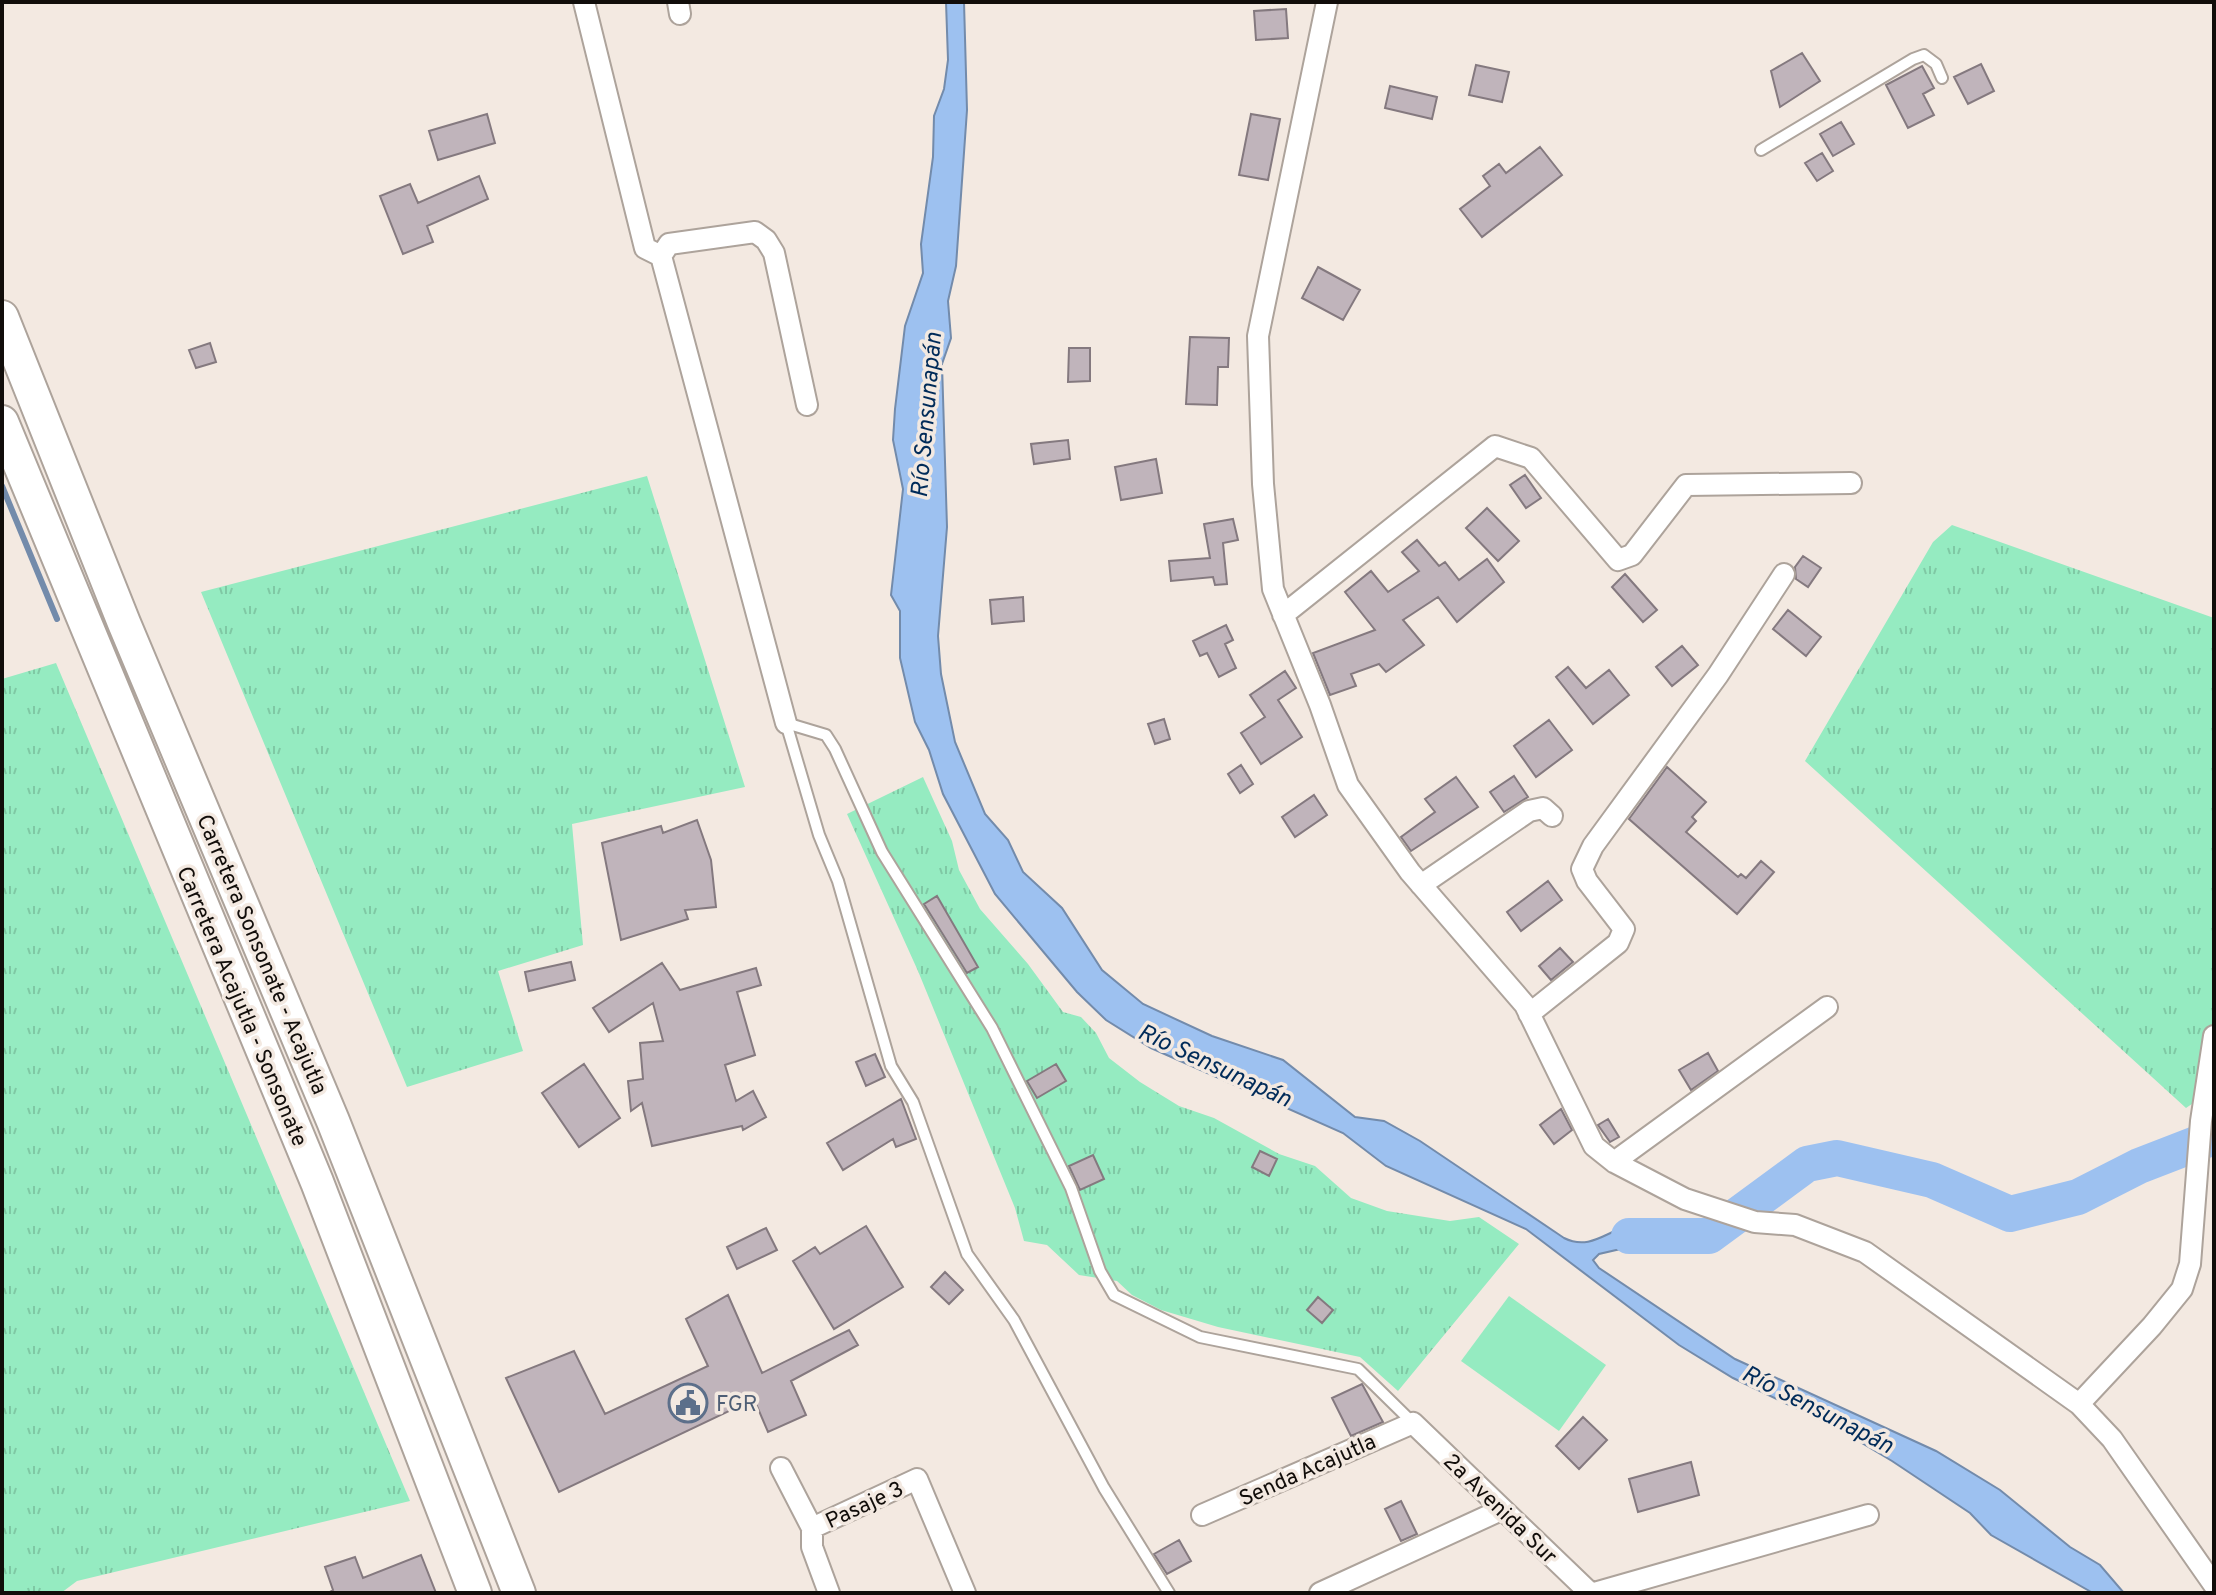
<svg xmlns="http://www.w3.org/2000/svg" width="2216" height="1595" font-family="Overpass,sans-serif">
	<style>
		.grass { fill: url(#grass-tufts) }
		.pitch { fill: #95ebc1 }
		.water { fill: #9dc1f0; stroke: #738bab; stroke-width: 2 }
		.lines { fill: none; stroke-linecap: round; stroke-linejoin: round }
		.stream { stroke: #738bab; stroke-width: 6 }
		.river { stroke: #9dc1f0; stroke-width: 36 }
		.building { fill: #c0b4bb; stroke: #84797f; stroke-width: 2 }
		.service-casing { stroke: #ada39b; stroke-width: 14 }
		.minor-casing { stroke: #ada39b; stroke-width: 24 }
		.trunk-casing { stroke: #ada39b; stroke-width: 36 }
		.service { stroke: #fff; stroke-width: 10 }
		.minor { stroke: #fff; stroke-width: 20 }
		.trunk { stroke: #fff; stroke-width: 32 }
		.labels { text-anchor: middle; stroke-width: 7; stroke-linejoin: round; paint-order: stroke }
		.street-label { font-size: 22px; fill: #110d0a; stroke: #f3e9e1 }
		.service-label { font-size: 22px; fill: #4e5e75; stroke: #f3e9e1; text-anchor: start }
		.water-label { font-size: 24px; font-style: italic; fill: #002b59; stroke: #f3e9e1 }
	</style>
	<defs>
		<pattern id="grass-tufts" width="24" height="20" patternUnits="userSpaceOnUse" patternTransform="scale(2)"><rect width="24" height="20" fill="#95ebc1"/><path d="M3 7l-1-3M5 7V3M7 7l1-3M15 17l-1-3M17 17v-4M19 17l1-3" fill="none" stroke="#7fc8a4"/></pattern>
	</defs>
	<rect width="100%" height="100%" fill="#f3e9e1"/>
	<path class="grass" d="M647 476 745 787 572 824 583 945 498 971 523 1051 407 1087 201 592Z
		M1952 525 2214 618V1089L2186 1108 1805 761 1933 542Z
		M56 663 410 1501 77 1581 61 1593H2V679Z
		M923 777 952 841 959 870 980 909 1028 964 1063 1012 1081 1017 1096 1033 1109 1058 1140 1082 1179 1106 1214 1118 1279 1154 1315 1166 1351 1198 1387 1211 1450 1221 1479 1217 1519 1244 1398 1391 1360 1357 1218 1327 1161 1310 1132 1295 1117 1281 1079 1275 1047 1245 1024 1241 1015 1208 918 971 847 814Z"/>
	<path class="pitch" d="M1509 1296 1606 1365 1559 1431 1461 1361Z"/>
	<path class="water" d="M946 2H964L967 110 956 266 948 301 951 338 942 364 947 527 938 636 941 674 955 742 985 814 1008 840 1023 872 1062 908 1102 970 1143 1004 1212 1036 1283 1060 1355 1117 1384 1121 1420 1141 1564 1238C1594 1253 1612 1224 1641 1224 1652 1223 1667 1232 1677 1236L1599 1254 1593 1260 1599 1268 1735 1359 1936 1451 2000 1490 2070 1547 2100 1565 2124 1593H2093L1991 1535 1970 1513 1892 1461 1835 1427 1733 1378 1679 1345 1526 1229 1386 1166 1343 1133 1151 1048 1106 1020 1077 992 995 894 943 794 929 750 915 722 900 658V611L891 595 903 489 893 440 895 409 905 326 923 273 921 244 933 157 934 116 944 89 948 60Z"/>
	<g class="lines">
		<path class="stream" d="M2 486 57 619"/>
		<path class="river" d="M1629 1236H1709L1807 1164 1837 1158 1932 1180 2010 1214 2078 1197 2139 1166 2214 1137"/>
	</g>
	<path class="building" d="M1286 9 1288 38 1256 40 1254 11Z
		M1802 53 1820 81 1780 107 1771 71Z
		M1981 64 1994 91 1968 104 1954 77Z
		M1476 65 1509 72 1502 102 1469 95Z
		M1922 66 1934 88 1923 94 1934 115 1908 128 1886 85Z
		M1390 86 1437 97 1432 119 1385 108Z
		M487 114 495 143 438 160 429 131Z
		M1251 114 1280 119 1268 180 1239 175Z
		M1841 122 1854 144 1833 156 1820 134Z
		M1540 147 1562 175 1482 237 1460 209 1490 186 1483 176 1499 164 1506 173Z
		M1822 153 1833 171 1817 181 1805 163Z
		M479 176 488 199 427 226 433 242 403 254 380 196 410 184 418 203Z
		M1318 267 1360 290 1343 320 1302 298Z
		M1190 337 1229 338 1228 367H1218L1217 405 1186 404Z
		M210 343 216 362 196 368 189 350Z
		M1069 348H1090V381L1068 382Z
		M1068 440 1070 459 1034 464 1031 444Z
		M1156 459 1162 493 1121 500 1115 467Z
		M1525 475 1541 498 1526 508 1510 485Z
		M1487 508 1519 541 1498 561 1466 528Z
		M1233 519 1238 540 1223 543 1227 584 1215 585 1213 577 1171 581 1169 561 1210 558 1204 524Z
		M1417 540 1439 566 1445 562 1459 580 1487 559 1504 582 1457 622 1438 597 1403 620 1424 645 1386 672 1379 664 1351 674 1356 686 1330 695 1313 653 1375 630 1345 592 1371 571 1388 592 1419 571 1402 552Z
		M1803 556 1821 568 1808 587 1796 579 1795 567Z
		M1625 574 1657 610 1643 622 1612 587Z
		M1023 597 1024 621 992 624 990 600Z
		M1788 610 1821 637 1806 656 1773 629Z
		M1226 625 1233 640 1225 644 1236 668 1219 677 1207 653 1200 656 1193 641Z
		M1682 646 1698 665 1672 686 1656 667Z
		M1568 667 1586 688 1609 670 1629 695 1593 724 1556 677Z
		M1285 671 1296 688 1278 700 1302 737 1261 764 1241 733 1265 717 1250 695Z
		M1164 719 1170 739 1155 744 1148 724Z
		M1549 720 1572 750 1536 777 1514 746Z
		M1241 765 1253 784 1240 793 1228 774Z
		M1667 767 1706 802 1692 817 1696 821 1686 832 1738 877 1741 874 1746 878 1761 861 1774 872 1737 914 1629 819Z
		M1514 776 1528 797 1504 812 1490 792Z
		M1456 777 1478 807 1411 851 1401 837 1435 812 1425 799Z
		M1314 795 1327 815 1295 837 1282 817Z
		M697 820 711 860 716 907 685 910 688 919 621 940 602 843 661 826 663 833Z
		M1548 881 1562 900 1521 931 1507 912Z
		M937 896 978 967 967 973 924 904Z
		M1560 948 1573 962 1551 980 1539 966Z
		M571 962 575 980 529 991 525 972Z
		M662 963 680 990 756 968 761 985 737 992 755 1055 725 1065 736 1101 753 1091 766 1117 743 1130 742 1126 652 1146 642 1103 631 1111 628 1081 643 1079 640 1043 663 1041 653 1003 609 1032 593 1008Z
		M1708 1053 1718 1071 1691 1090 1679 1070Z
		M875 1054 885 1077 866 1086 856 1062Z
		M584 1064 620 1118 579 1147 542 1093Z
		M1056 1064 1066 1081 1037 1098 1027 1081Z
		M901 1099 916 1139 896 1147 893 1139 843 1170 827 1143Z
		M1561 1109 1572 1130 1554 1144 1540 1125Z
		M1608 1119 1619 1137 1610 1142 1598 1125Z
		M1260 1151 1277 1159 1269 1176 1252 1167Z
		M1093 1155 1104 1179 1080 1190 1069 1166Z
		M866 1226 903 1287 834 1329 793 1261 815 1247 820 1254Z
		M766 1228 777 1250 737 1269 727 1247Z
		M945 1272 963 1290 949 1304 931 1287Z
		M728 1295 762 1373 849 1330 858 1345 791 1381 806 1415 768 1432 754 1399 559 1492 506 1378 574 1351 605 1414 708 1366 686 1319Z
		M1318 1297 1333 1310 1322 1323 1307 1310Z
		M1362 1384 1383 1422 1351 1436 1332 1398Z
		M1583 1417 1607 1440 1579 1469 1556 1446Z
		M1691 1462 1699 1495 1638 1512 1629 1479Z
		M1401 1501 1417 1534 1401 1541 1385 1509Z
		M1179 1540 1191 1561 1167 1574 1154 1554Z
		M421 1555 436 1593H328L333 1590 325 1567 355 1557 363 1578Z"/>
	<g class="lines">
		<defs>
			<path id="service" d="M1761 150 1913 59 1924 55 1936 64 1942 78
				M1169 1593 1104 1488 1014 1320 967 1254 913 1102 891 1066 838 881 819 835 786 723 826 735 835 749 882 852 992 1028 1071 1188 1100 1271 1114 1295 1200 1337 1358 1369 1413 1423"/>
			<path id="minor" d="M584 2 645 248 661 256 786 723
				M678 2 680 14
				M1327 2 1258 336 1263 484 1273 589 1320 705 1348 785 1410 872 1525 1005 1594 1146 1614 1162 1685 1199 1755 1222 1795 1225 1865 1252 2079 1404 2112 1439 2214 1585
				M661 256 669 244 755 232 766 240 774 253 807 405
				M1283 615 1495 446 1531 458 1618 560 1632 555 1686 485 1851 483
				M1421 885 1529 811 1543 808 1552 816
				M1529 1014 1618 943 1624 929 1587 881 1582 869 1593 846 1718 675 1784 574
				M1614 1162 1827 1007
				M2079 1404 2152 1326 2182 1289 2190 1264 2201 1121 2214 1036
				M781 1468 812 1528V1547L829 1593
				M1202 1515 1413 1423 1590 1593
				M812 1528 917 1479 965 1593
				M1320 1593 1501 1510
				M1594 1593 1868 1515"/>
			<path id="trunk" d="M2 317 124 623 333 1121 519 1593
				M2 422 317 1182 475 1593"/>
		</defs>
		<use href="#service" class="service-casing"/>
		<use href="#minor" class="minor-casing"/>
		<use href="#trunk" class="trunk-casing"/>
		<use href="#service" class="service"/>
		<use href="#minor" class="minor"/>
		<use href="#trunk" class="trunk"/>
	</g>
	<defs>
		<symbol id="civic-ring" viewBox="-11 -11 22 22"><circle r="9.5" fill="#f3e9e1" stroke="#5c6f8a" stroke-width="1.5"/><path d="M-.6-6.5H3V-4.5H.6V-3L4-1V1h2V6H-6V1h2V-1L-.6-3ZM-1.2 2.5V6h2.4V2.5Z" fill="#5c6f8a"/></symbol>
	</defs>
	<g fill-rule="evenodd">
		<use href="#civic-ring" x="666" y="1381" width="44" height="44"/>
	</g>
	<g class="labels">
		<g class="street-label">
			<text transform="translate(263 954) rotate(67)" y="8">Carretera Sonsonate - Acajutla</text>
			<text transform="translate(243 1006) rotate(67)" y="8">Carretera Acajutla - Sonsonate</text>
			<text transform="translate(1307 1469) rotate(-24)" y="8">Senda Acajutla</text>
			<text transform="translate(864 1504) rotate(-25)" y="8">Pasaje 3</text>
			<text transform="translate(1501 1508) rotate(44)" y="8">2a Avenida Sur</text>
		</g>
		<g class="service-label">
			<text x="716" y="1411">FGR</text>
		</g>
		<g class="water-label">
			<text transform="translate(926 415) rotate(-85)" y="8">Río Sensunapán</text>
			<text transform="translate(1215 1065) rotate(25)" y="8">Río Sensunapán</text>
			<text transform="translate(1818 1409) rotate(27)" y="8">Río Sensunapán</text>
		</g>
	</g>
	<rect width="2216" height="1595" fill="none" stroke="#110d0a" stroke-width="8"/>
</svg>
